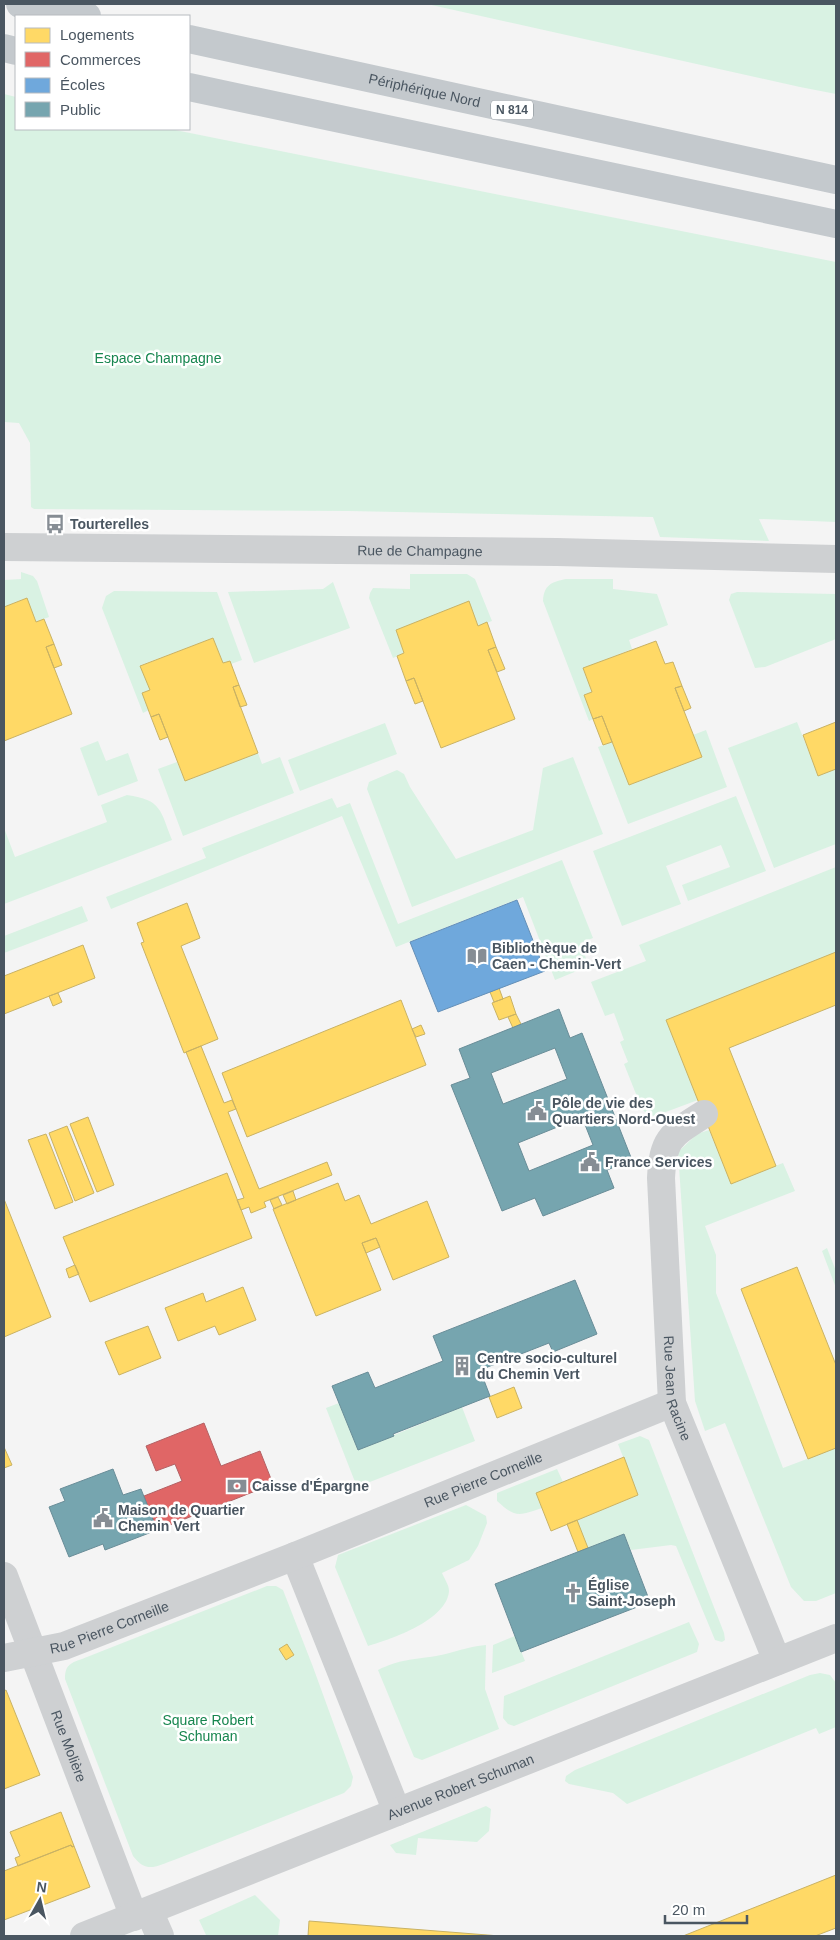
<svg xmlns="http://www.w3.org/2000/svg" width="840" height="1940" font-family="Helvetica,sans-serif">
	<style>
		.green { fill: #d9f2e3 }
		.homes { fill: #ffd966; stroke: #c9b264 }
		.shops { fill: #e06666; stroke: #b36164 }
		.schools { fill: #6fa8dc; stroke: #648fb7 }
		.public { fill: #76a5af; stroke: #698d98; fill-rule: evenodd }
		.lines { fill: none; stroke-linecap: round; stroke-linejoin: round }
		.minor { stroke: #ced0d2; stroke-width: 28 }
		.tertiary { stroke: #ced0d2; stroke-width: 28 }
		.trunk { stroke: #c4c9cd; stroke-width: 28 }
		.labels { text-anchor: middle; stroke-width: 5; stroke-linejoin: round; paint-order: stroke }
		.shield { fill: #fff; stroke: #808990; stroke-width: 1 }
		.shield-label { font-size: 12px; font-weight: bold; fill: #4a5661 }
		.street-label { font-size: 14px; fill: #4a5661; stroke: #fff }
		.park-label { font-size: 14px; fill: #17864f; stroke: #fff }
		.poi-label { font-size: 14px; font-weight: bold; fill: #4a5661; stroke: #fff; text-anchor: start }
	</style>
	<rect width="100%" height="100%" fill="#f4f4f4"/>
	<path class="green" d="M427 4H836V94L800 87Z
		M4 94 16 97V129H170L836 262V522L759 519 769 541 660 537 653 517 348 511 34 509 31 507 30 443 19 423 4 422Z
		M21 572 33 576 37 581 49 617 36 622 26 598 4 607V580L21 579Z
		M410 574H467L475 579 492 621 478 626 469 602 396 630 404 653 393 658 369 598 370 593 373 588 410 589Z
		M566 579H613V589L657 594 668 625 629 640 632 649 583 669 592 692 584 695 593 719 589 721 543 601C544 585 551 582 566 579Z
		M333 582 350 628 254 663 228 592 323 589Z
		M114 591 217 592 242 660 231 664 230 661 223 663 213 638 141 665 150 690 142 693 149 710 143 713 102 608 106 596Z
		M737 592 836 594V639L765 667 755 668 729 600 731 594Z
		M797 722 818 775 836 769V844L774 868 728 748Z
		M385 723 397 754 300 791 288 760Z
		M706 730 727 787 628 824 598 747 612 742 629 785 701 757 693 735Z
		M98 741 106 761 128 753 138 781 98 796 80 748Z
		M258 753 262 764 280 757 294 793 183 836 158 769 177 762 185 781Z
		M573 757 603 834 412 907 367 789 369 782 397 770 404 774 410 787 456 859 533 830 543 768Z
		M127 795C162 800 160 810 172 840L4 904V828L15 857 107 822 101 805Z
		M736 796 766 871 688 901 682 885 730 867 721 845 666 866 681 904 622 926 593 851Z
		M332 798 337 808 350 803 398 924 562 860 593 938 580 943 589 966 555 980 523 897 396 947 342 816 111 909 106 897 206 858 202 848Z
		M836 867V952L666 1020 698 1100 655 1116 648 1115 642 1109 624 1064 628 1062 620 1042 624 1040 614 1013 605 1016 591 982 646 961 639 945Z
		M82 906 88 921 4 953V936Z
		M709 1130 731 1183 783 1163 795 1191 705 1226 716 1255V1293L783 1468 836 1448V1593L816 1601H804L791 1587 725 1423 705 1431 695 1401 678 1152 697 1134Z
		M827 1248 836 1271V1288L822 1251Z
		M339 1403 358 1450 462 1407 475 1441 357 1487 326 1408Z
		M640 1436 649 1440 724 1633 725 1640 722 1642 715 1640 676 1546 671 1545 631 1550 624 1534 588 1548 577 1520 638 1495 618 1444Z
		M557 1469 563 1482 536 1493 542 1508C518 1516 516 1518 497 1501V1493Z
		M466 1505 486 1516 487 1523 478 1546 469 1560 442 1573C444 1578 449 1585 449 1591 447 1620 392 1639 368 1646L335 1567 338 1555Z
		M267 1586H276L283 1590 313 1667 353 1777 351 1786 344 1793 174 1860C156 1866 147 1874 133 1856L65 1679C65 1662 73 1663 87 1657Z
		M689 1622 699 1644 697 1652 514 1726 508 1724 503 1718 504 1696Z
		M515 1636 525 1661 492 1673 493 1645Z
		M486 1645 485 1689 499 1729 422 1760 414 1757 378 1670C400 1659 412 1660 436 1656 453 1653 469 1646 486 1645Z
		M820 1673 830 1675 836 1683V1727L819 1734 816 1728 627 1804 613 1793 569 1784 565 1781 566 1776 575 1770 810 1675Z
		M486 1806 491 1809 489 1831 477 1842 418 1838 416 1855 396 1853 390 1845Z
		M255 1895 280 1920 278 1936H203L206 1935 199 1920Z"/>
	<path class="homes" d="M27 598 36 622 44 619 54 644 46 647 72 714 4 741V607Z
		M469 601 478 626 487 622 496 647 488 650 515 719 441 748 414 678 406 681 397 656 404 653 396 630Z
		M213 638 223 663 230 661 239 685 233 687 258 753 185 781 159 714 151 717 142 693 150 690 140 666Z
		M656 641 665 664 673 662 682 686 675 688 702 757 629 785 602 716 593 719 584 695 592 692 583 668Z
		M54 644 62 665 54 668 46 647Z
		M496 647 505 669 497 672 488 650Z
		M414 678 423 701 415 704 406 681Z
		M239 685 247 705 240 707 233 687Z
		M682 686 691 708 684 711 675 688Z
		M159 714 168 737 160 740 151 717Z
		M602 716 612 742 603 745 593 719Z
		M836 722V769L818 776 803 735Z
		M187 903 200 938 181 946 218 1039 184 1053 141 943 144 942 137 923Z
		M83 945 95 978 4 1014V976Z
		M836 952V1005L729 1048 776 1166 731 1184 666 1020Z
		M499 988 503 999 494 1002 490 992Z
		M58 993 62 1002 53 1006 49 996Z
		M510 996 516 1014 499 1020 492 1003Z
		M401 1000 426 1065 247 1137 222 1073Z
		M516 1014 521 1024 513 1028 508 1017Z
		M421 1025 425 1034 416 1037 412 1029Z
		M201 1046 224 1103 232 1100 236 1109 228 1112 259 1189 327 1162 332 1175 264 1202 266 1207 251 1213 249 1207 241 1210 237 1200 244 1198 186 1052Z
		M88 1117 114 1185 97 1192 70 1124Z
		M67 1126 94 1193 75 1201 49 1133Z
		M46 1134 73 1202 55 1209 28 1140Z
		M227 1173 252 1238 90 1302 63 1237Z
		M338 1183 345 1201 359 1195 371 1224 427 1201 449 1257 393 1280 376 1238 362 1243 381 1290 316 1316 273 1209Z
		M293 1191 296 1200 287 1204 283 1195Z
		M278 1197 282 1205 274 1209 270 1200Z
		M4 1199 51 1317 4 1337Z
		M376 1238 380 1247 366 1253 362 1243Z
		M75 1265 79 1274 69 1278 66 1269Z
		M797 1267 836 1365V1448L808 1459 741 1289Z
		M243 1287 256 1320 219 1335 215 1326 178 1341 165 1308 203 1293 206 1302Z
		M148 1326 161 1358 119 1375 105 1342Z
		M514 1387 522 1408 497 1418 489 1397Z
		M4 1447 12 1465 4 1468Z
		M624 1457 638 1495 551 1531 536 1493Z
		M577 1520 588 1548 578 1552 567 1524Z
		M287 1644 294 1655 286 1660 279 1649Z
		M6 1690 40 1775 4 1789V1691Z
		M61 1812 74 1846 72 1847 71 1845 18 1866 15 1858 20 1856 10 1832Z
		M71 1845 72 1847 74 1846 90 1887 4 1920V1871Z
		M836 1875V1928L815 1936H683Z
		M309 1921 424 1930 500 1936H308Z"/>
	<path class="shops" d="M204 1423 221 1466 260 1451 273 1484 157 1530 144 1496 182 1481 175 1464 156 1471 146 1446Z"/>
	<path class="schools" d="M517 900 545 971 438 1012 410 942Z"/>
	<path class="public" d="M559 1009 570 1038 582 1033 632 1160 607 1170 614 1188 543 1216 535 1198 502 1211 451 1085 470 1078 459 1049ZM555 1048 567 1079 503 1104 491 1073ZM582 1117 593 1145 529 1171 518 1143Z
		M575 1280 597 1334 553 1352 549 1343 480 1370 490 1396 393 1434 394 1436 358 1450 332 1386 368 1372 375 1388 443 1361 433 1336Z
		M113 1469 123 1495 141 1489 157 1530 105 1550 103 1544 69 1557 49 1507 65 1501 60 1489Z
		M624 1534 650 1602 521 1652 495 1584Z"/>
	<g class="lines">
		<g class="minor">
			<path id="s1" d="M4 547 557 552 836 559"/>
			<path id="s2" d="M704 1114C671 1135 663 1138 661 1178L672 1403 777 1661"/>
			<path d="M295 1556 397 1812"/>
			<path id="s3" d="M4 1576 134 1917"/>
			<path id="s4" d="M4 1658 64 1646 295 1556 672 1403"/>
			<path d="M149 1911 160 1936"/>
		</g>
		<path class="tertiary" id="s5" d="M84 1936 836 1638"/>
		<g class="trunk">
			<path d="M20 4 87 16"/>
			<path id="s6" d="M189 39 836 180"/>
			<path d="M4 48 16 51"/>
			<path d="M189 87 836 224"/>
		</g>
	</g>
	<defs>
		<symbol id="bus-bare" viewBox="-9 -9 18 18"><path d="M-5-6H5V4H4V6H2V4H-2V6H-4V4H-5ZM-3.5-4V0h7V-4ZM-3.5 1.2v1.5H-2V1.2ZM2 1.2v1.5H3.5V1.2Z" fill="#868d94" stroke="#fff" stroke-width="2.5" paint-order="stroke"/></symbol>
		<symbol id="library-bare" viewBox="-9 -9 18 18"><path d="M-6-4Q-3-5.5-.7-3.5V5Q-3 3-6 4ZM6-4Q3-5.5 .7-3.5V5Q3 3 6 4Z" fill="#868d94" stroke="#fff" stroke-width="2.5" paint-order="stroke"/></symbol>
		<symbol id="civic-bare" viewBox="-9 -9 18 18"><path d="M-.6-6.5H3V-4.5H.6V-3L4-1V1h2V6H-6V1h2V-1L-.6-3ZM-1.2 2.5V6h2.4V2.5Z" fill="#868d94" stroke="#fff" stroke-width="2.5" paint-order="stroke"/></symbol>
		<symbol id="building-bare" viewBox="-9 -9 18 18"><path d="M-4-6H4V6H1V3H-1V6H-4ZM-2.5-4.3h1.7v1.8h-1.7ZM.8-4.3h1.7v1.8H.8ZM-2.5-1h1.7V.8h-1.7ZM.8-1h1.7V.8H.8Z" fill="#868d94" stroke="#fff" stroke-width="2.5" paint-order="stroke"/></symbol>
		<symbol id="bank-bare" viewBox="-9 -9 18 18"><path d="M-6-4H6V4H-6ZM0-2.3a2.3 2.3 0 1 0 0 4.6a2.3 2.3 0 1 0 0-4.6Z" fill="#868d94" stroke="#fff" stroke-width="2.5" paint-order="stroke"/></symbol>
		<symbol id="church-bare" viewBox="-9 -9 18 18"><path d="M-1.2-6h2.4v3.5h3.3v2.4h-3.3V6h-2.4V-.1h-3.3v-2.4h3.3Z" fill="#868d94" stroke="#fff" stroke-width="2.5" paint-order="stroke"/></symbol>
	</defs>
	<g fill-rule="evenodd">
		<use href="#bus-bare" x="41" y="510" width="28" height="28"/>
		<use href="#library-bare" x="463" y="942" width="28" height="28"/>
		<use href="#civic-bare" x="523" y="1097" width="28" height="28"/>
		<use href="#civic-bare" x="576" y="1148" width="28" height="28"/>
		<use href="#building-bare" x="448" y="1352" width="28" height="28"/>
		<use href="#bank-bare" x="223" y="1472" width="28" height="28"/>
		<use href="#civic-bare" x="89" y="1504" width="28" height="28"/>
		<use href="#church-bare" x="559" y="1579" width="28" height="28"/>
	</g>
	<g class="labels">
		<rect class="shield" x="491" y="100.5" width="42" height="19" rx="4"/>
		<g class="shield-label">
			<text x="512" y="114">N 814</text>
		</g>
		<g class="street-label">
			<text dy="5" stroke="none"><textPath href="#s6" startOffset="241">Périphérique Nord</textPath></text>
			<text dy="5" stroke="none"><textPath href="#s1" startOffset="416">Rue de Champagne</textPath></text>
			<text dy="5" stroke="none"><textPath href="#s2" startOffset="294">Rue Jean Racine</textPath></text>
			<text dy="5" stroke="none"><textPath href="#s4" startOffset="512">Rue Pierre Corneille</textPath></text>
			<text dy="5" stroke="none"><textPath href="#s4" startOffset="110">Rue Pierre Corneille</textPath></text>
			<text dy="5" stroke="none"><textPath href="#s3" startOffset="182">Rue Molière</textPath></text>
			<text dy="5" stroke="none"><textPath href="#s5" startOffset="405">Avenue Robert Schuman</textPath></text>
		</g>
		<g class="park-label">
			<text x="158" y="363">Espace Champagne</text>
			<text x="208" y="1725">Square Robert<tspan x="208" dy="16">Schuman</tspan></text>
		</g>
		<g class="poi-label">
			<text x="70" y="529">Tourterelles</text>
			<text x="492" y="953">Bibliothèque de<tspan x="492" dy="16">Caen - Chemin-Vert</tspan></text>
			<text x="552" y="1108">Pôle de vie des<tspan x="552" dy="16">Quartiers Nord-Ouest</tspan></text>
			<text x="605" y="1167">France Services</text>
			<text x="477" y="1363">Centre socio-culturel<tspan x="477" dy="16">du Chemin Vert</tspan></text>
			<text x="252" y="1491">Caisse d'Épargne</text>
			<text x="118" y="1515">Maison de Quartier<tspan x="118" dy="16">Chemin Vert</tspan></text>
			<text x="588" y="1590">Église<tspan x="588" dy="16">Saint-Joseph</tspan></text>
		</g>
	</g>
	<rect width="840" height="1940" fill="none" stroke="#4a5661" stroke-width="10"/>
	<rect x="15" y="15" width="175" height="115" fill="#ffffff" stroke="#b7bbc0"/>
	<rect x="25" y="28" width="25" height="15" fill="#ffd966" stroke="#b7bbc0"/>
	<text x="60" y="40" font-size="15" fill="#4a5661">Logements</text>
	<rect x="25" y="52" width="25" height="15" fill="#e06666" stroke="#b7bbc0"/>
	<text x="60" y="65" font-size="15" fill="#4a5661">Commerces</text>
	<rect x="25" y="78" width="25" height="15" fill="#6fa8dc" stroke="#b7bbc0"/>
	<text x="60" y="90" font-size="15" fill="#4a5661">Écoles</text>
	<rect x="25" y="102" width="25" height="15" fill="#76a5af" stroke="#b7bbc0"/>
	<text x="60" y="115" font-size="15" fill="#4a5661">Public</text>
	<g transform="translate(40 1900) rotate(8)" stroke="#ffffff" stroke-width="4" paint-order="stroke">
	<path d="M0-4L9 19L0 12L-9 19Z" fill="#4a5661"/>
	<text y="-8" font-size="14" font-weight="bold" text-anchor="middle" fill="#4a5661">N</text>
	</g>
	<path d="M665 1915v8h82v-8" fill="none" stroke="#4a5661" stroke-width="2.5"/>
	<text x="672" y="1915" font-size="15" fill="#4a5661" stroke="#ffffff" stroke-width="4" paint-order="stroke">20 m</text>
</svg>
